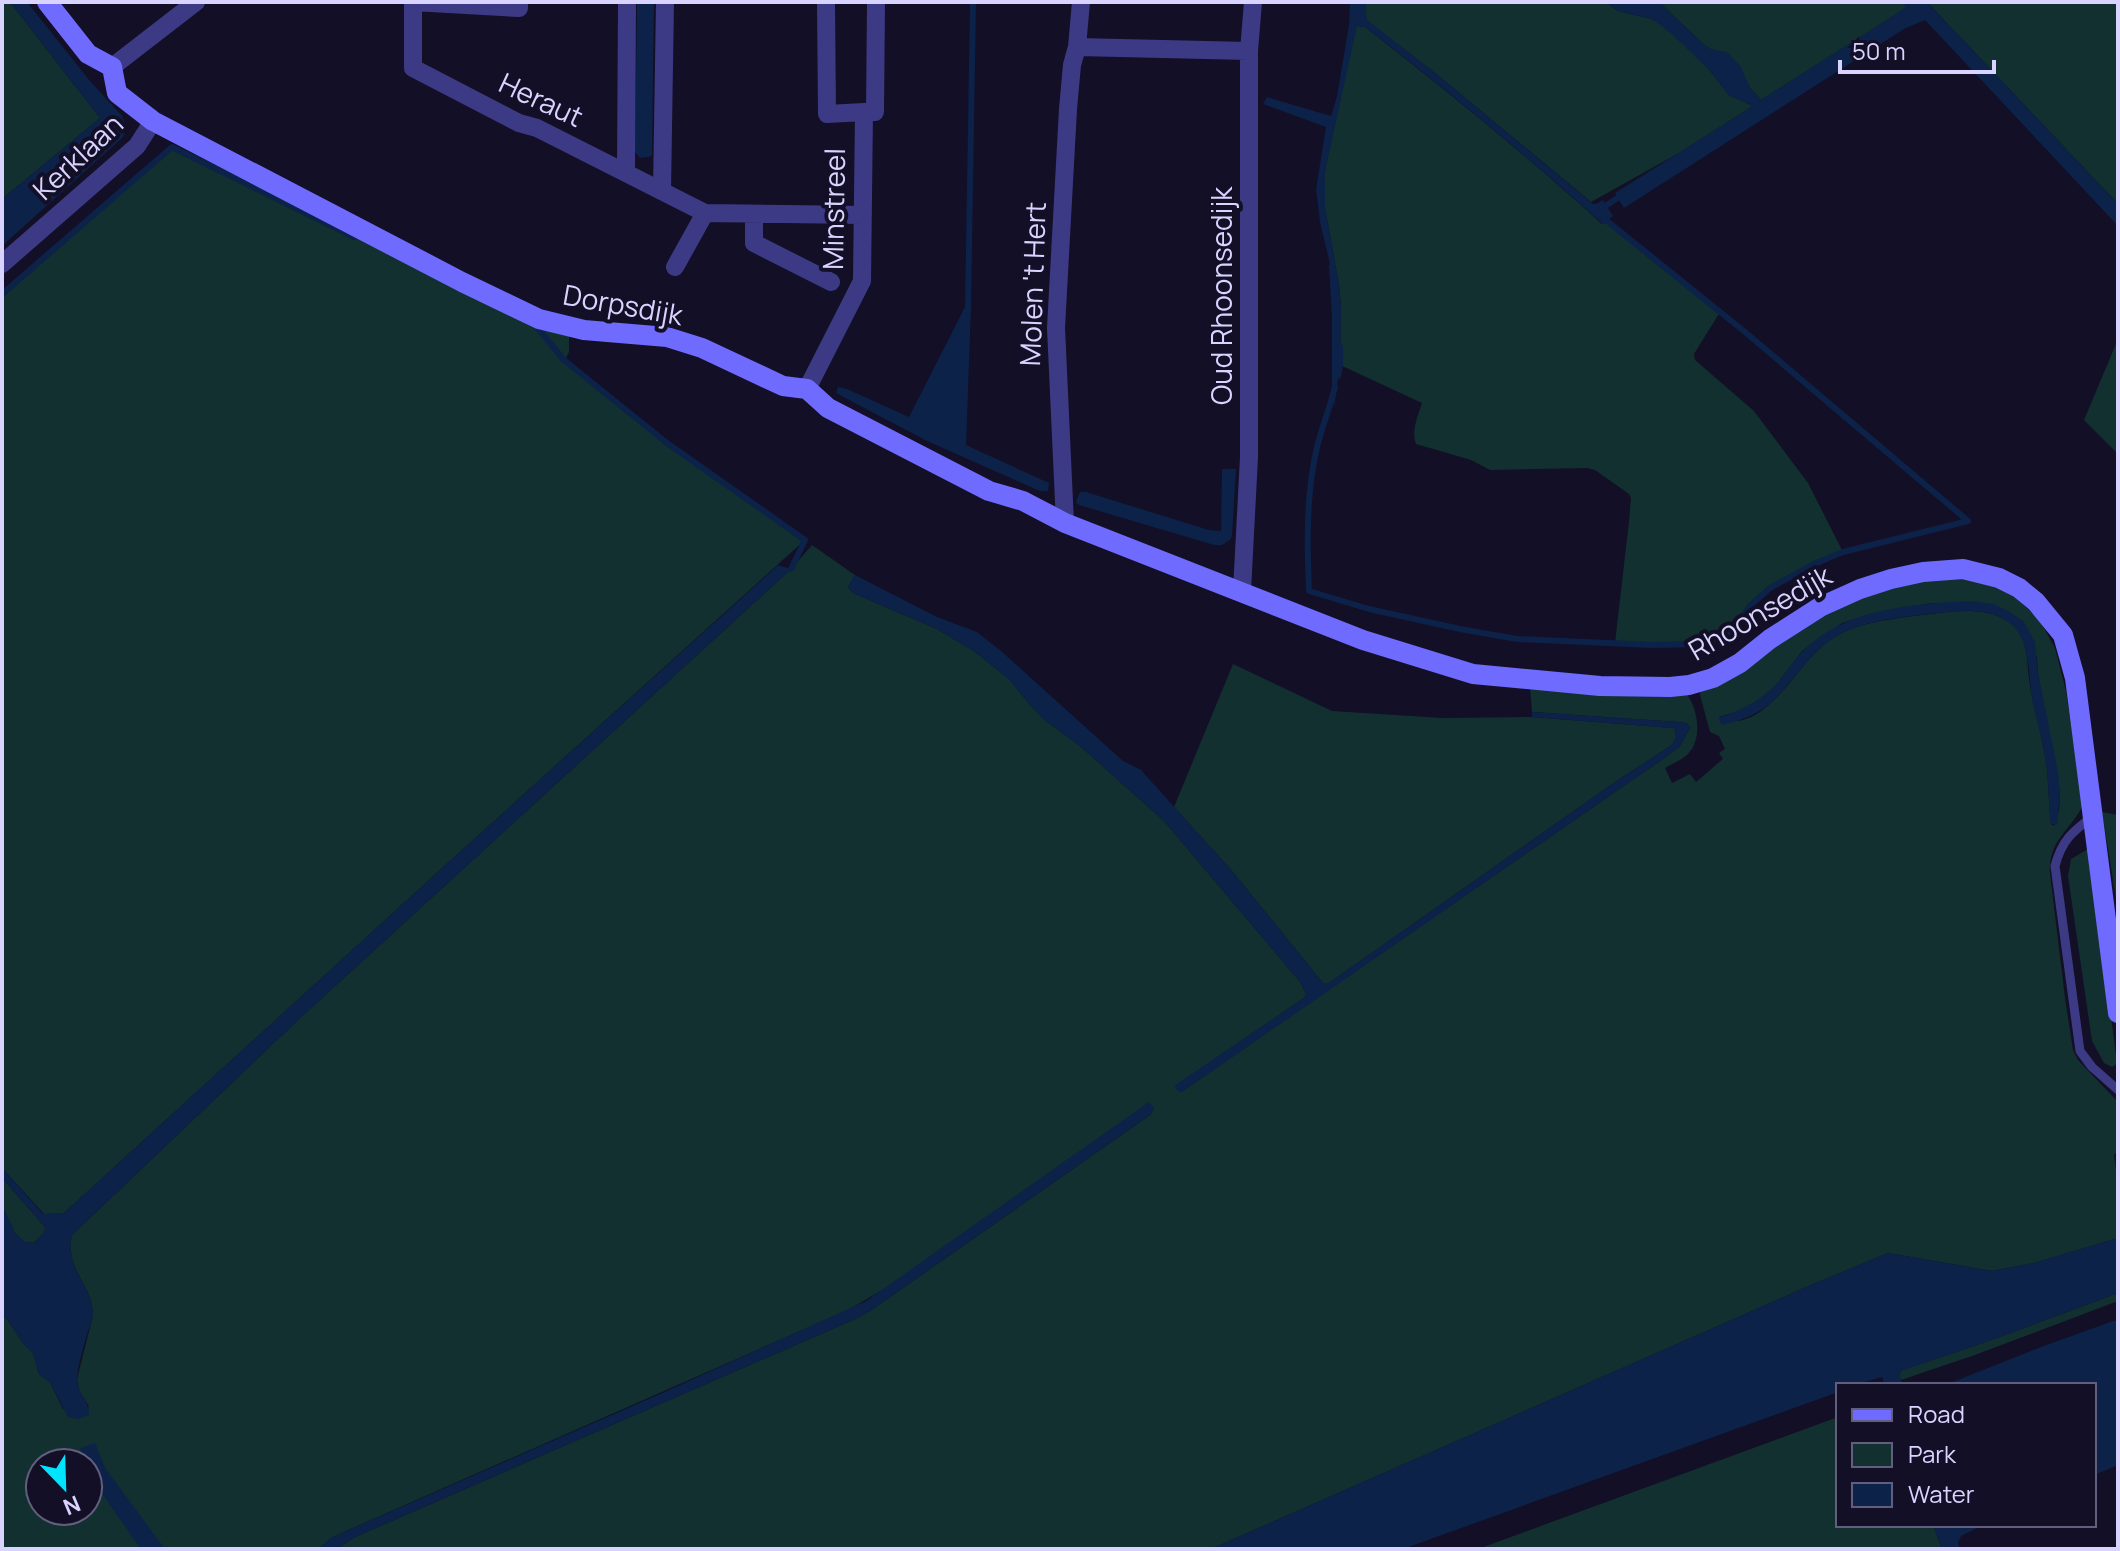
<svg xmlns="http://www.w3.org/2000/svg" width="2120" height="1551" font-family="Manrope,sans-serif">
	<style>
		.green { fill: #12302f; fill-rule: evenodd }
		.water { fill: #0c2248 }
		.lines { fill: none; stroke-linecap: round; stroke-linejoin: round }
		.stream { stroke: #0c2248; stroke-width: 6 }
		.lane { stroke: #3d3a85; stroke-width: 9 }
		.street { stroke: #3d3a85; stroke-width: 18 }
		.secondary { stroke: #6f6bff; stroke-width: 20 }
		.labels { text-anchor: middle; stroke-width: 8; stroke-linejoin: round; paint-order: stroke }
		.street-label { font-size: 28px; fill: #d9d4ff; stroke: #130f26 }
	</style>
	<rect width="100%" height="100%" fill="#130f26"/>
	<path class="green" d="M2 2H10L100 118 2 199Z
		M1365 2H1606L1618 11 1652 19 1674 32 1710 71 1729 95 1753 106 1679 153 1591 202 1440 77 1366 20Z
		M1659 2H1904L1906 8 1761 100 1750 88 1728 53 1710 49 1702 43Z
		M1927 2H2118V204Z
		M1356 26 1365 27C1446 90 1526 155 1602 224L1609 220 1720 312 1694 354 1695 360 1754 411 1808 483 1843 552C1818 562 1788 573 1766 591 1746 609 1735 635 1707 643 1685 651 1640 645 1615 643L1629 521 1631 498 1629 494 1595 470 1587 468 1490 470 1471 460 1416 444C1411 431 1418 415 1422 403L1340 365 1341 307 1339 285 1325 208V170Z
		M172 147 539 328 569 335V352L565 360 667 443 805 540 451 860 64 1213 44 1214 2 1168V298Z
		M2118 339V454L2084 420Z
		M812 545 855 575 848 587 853 593 937 629 974 651 1010 680 1030 705 1046 721 1080 746 1164 821 1301 983 1306 995 1304 998 1175 1086 1181 1092 1670 754 1680 746 1690 728 1687 723 1678 722 1532 712 1530 688 1686 693C1698 708 1703 739 1688 754 1682 760 1672 764 1665 768L1672 783 1690 774 1696 782 1723 759 1719 753 1725 749 1719 736 1710 732 1700 695 1701 689 1831 607 1926 579 1968 578 2008 591 2039 619 2055 648 2066 691 2083 805C2070 831 2048 841 2050 873L2065 998 2073 1050 2078 1060 2118 1102V1153L2114 1154 2118 1187V1238L2034 1263 1992 1271 1888 1253 1811 1285 1211 1549H337L355 1537 853 1320 870 1311 1150 1115 1154 1108 889 1286 848 1310 346 1531 331 1538 318 1549H2V1316L7 1319 23 1343 33 1353 39 1374 50 1382 63 1409 89 1407 79 1390 77 1379 93 1315C93 1285 64 1269 72 1235L298 1020 791 569ZM1932 603 2010 612 2037 657 2038 673 2060 792 2059 810 2054 826 2051 824C2048 800 2049 775 2044 751 2040 727 2032 703 2029 679 2027 664 2028 645 2019 632 2000 607 1966 610 1939 613 1908 617 1865 620 1838 635 1801 655 1783 708 1743 720 1736 722 1726 719 1719 717L1742 710 1762 698 1774 688 1802 651 1842 623 1874 613ZM40 1463H88V1511H40Z
		M1233 664 1332 711 1443 718 1532 717 1673 728 1675 729 1676 738 1672 745 1615 782 1329 983H1323L1232 871 1174 807Z
		M2102 812 2118 815V911Z
		M2088 849 2092 865 2117 1064 2112 1067 2104 1063 2092 1041 2068 876 2071 859Z
		M2 1178 46 1228 42 1235 34 1243 25 1242 2 1222Z
		M2118 1293V1301L1972 1356 1901 1380 1900 1377V1371L1994 1339Z
		M1838 1417V1525H1933L1942 1549H1478Z"/>
	<path class="water" d="M10 2H27L90 81 122 116 127 128 123 137 2 246V199L100 118Z
		M637 2H654L652 155 649 157 640 158 635 152Z
		M1350 2H1365L1367 20 1440 77 1593 204H1596L1603 200 1613 216 1603 224C1526 155 1447 90 1365 27L1357 26 1325 171V208L1339 285 1341 307 1340 362 1334 408 1333 396 1335 394 1332 390V318L1329 266 1330 264 1320 222 1316 189 1326 127 1263 104 1267 97 1331 116 1337 96 1349 25Z
		M1606 2H1659L1702 43 1711 49 1728 53 1741 67 1750 88 1761 100 1905 8 1904 2H1927L2118 204V226L1925 20 1904 29 1624 208 1615 193 1753 106 1729 95 1710 71 1672 34 1652 19 1618 11Z
		M965 307 971 308 966 445 1049 483 1048 491H1040L927 441 836 393 838 387 847 389 909 417Z
		M1222 469H1236L1232 535 1231 539 1222 545H1214L1079 505 1076 502 1080 492H1086L1209 530 1221 531Z
		M778 565 791 569 298 1020 72 1235C64 1269 93 1285 93 1315 88 1333 78 1361 77 1379 77 1393 89 1401 89 1415L78 1419 68 1417 50 1382 39 1374 33 1353 23 1343 7 1319 2 1316V1222L25 1242 35 1243 42 1235 46 1228 2 1178V1168L43 1214 64 1213 451 860Z
		M855 575 937 617 977 632 1001 651 1123 761 1141 770 1232 871 1323 983H1329L1615 782 1672 745 1676 738 1675 729 1673 728 1532 717V712L1678 722 1687 723 1690 728 1680 746 1670 754 1182 1092 1178 1091 1174 1086 1304 998 1306 995 1301 983 1164 821 1080 746 1046 721 1030 705 1010 680 974 651 937 629 853 593 848 587Z
		M1971 601 1994 604 2010 612 2024 622 2035 642 2038 673 2058 772 2060 792 2057 825 2051 824C2048 800 2049 775 2044 751 2041 733 2035 716 2032 698 2028 674 2031 641 2011 624 1988 605 1956 611 1929 614 1896 618 1856 621 1829 641 1806 658 1792 683 1771 703 1757 715 1739 721 1722 725L1718 718C1747 708 1765 699 1784 675 1790 667 1796 658 1803 651 1845 608 1914 604 1971 601Z
		M1149 1102 1154 1108 1151 1114 870 1311 853 1320 355 1537 337 1549H318L331 1538 346 1531 660 1394 866 1301Z
		M2118 1238V1293L1994 1339 1901 1371 1900 1377 1902 1385H1885L1882 1377 1854 1385H1838V1392L1830 1395 1403 1549H1211L1811 1285 1888 1253 1992 1271 2034 1263Z
		M2113 1321H2118V1465L2094 1475V1385H1945L2041 1347Z
		M95 1443 105 1468 165 1549H141L91 1478 88 1463H86L80 1448Z
		M1933 1525H1983L1961 1536 1958 1543 1960 1549H1942Z"/>
	<g class="lines">
		<path class="stream" d="M1601 209 1622 195
			M2 294 172 147 354 237
			M968 307 973 2
			M536 326 564 360 667 443 805 540 791 569
			M1338 376 1340 365V347
			M1335 387C1330 407 1322 427 1317 447 1306 494 1307 543 1309 591L1369 609 1460 629 1517 639 1652 645 1705 644 1727 635 1752 604 1770 588 1814 564 1843 552 1968 521 1745 332 1601 216
			M2 1212 11 1230"/>
		<path class="lane" d="M2093 816C2072 832 2062 840 2055 866L2080 1051 2092 1067 2118 1090"/>
		<path class="street" d="M413 2V68L519 123 537 128 705 213 863 215
			M413 2 519 8V2
			M826 2 827 114 864 112
			M1077 47 1249 51
			M112 67 196 2
			M626 172 627 2
			M662 190 665 2
			M754 215V243L831 282
			M2 264 137 146 153 121
			M675 267 705 213
			M807 389 862 281 864 112H875L876 2
			M1065 523 1056 328 1068 109 1072 65 1077 47 1081 2
			M1242 591 1249 457V51L1253 2"/>
		<path class="secondary" d="M47 2 88 54 112 67 117 93 153 121 462 282 539 319 584 330 667 337 702 348 783 386 807 389 828 408 989 491 1023 501 1065 523 1363 640 1473 674 1600 686 1670 687 1689 685 1713 678 1740 663 1770 639 1820 607 1860 589 1891 579 1923 572 1963 569 1999 578 2019 588 2036 602 2063 635 2075 678 2118 1013"/>
	</g>
	<g class="labels">
		<g class="street-label">
			<text transform="translate(541 100) rotate(25)" y="10">Heraut</text>
			<text transform="translate(78 157) rotate(-43)" y="10">Kerklaan</text>
			<text transform="translate(834 209) rotate(-89)" y="10">Minstreel</text>
			<text transform="translate(1033 284) rotate(-88)" y="10">Molen 't Hert</text>
			<text transform="translate(1222 296) rotate(-90)" y="10">Oud Rhoonsedijk</text>
			<text transform="translate(623 305) rotate(10)" y="10">Dorpsdijk</text>
			<text transform="translate(1760 613) rotate(-30)" y="10">Rhoonsedijk</text>
		</g>
	</g>
	<rect width="2120" height="1551" fill="none" stroke="#d9d4ff" stroke-width="8"/>
	<rect x="1836" y="1383" width="260" height="144" fill="#130f26" stroke="#625e7d" stroke-width="2"/>
	<rect x="1852" y="1409" width="40" height="12" fill="#6f6bff" stroke="#625e7d" stroke-width="2"/>
	<text x="1908" y="1423" font-size="24" fill="#d9d4ff">Road</text>
	<rect x="1852" y="1443" width="40" height="24" fill="#12302f" stroke="#625e7d" stroke-width="2"/>
	<text x="1908" y="1463" font-size="24" fill="#d9d4ff">Park</text>
	<rect x="1852" y="1483" width="40" height="24" fill="#0c2248" stroke="#625e7d" stroke-width="2"/>
	<text x="1908" y="1503" font-size="24" fill="#d9d4ff">Water</text>
	<g transform="translate(64 1487) rotate(157)"><circle r="38" fill="#130f26" stroke="#625e7d" stroke-width="2"/>
	<path d="M0-6L14 30L0 20L-14 30Z" fill="#00e5ff"/>
	<text y="-12" font-size="22" font-weight="bold" text-anchor="middle" fill="#d9d4ff">N</text>
	</g>
	<path d="M1840 60v12h154v-12" fill="none" stroke="#d9d4ff" stroke-width="4"/>
	<text x="1852" y="60" font-size="24" fill="#d9d4ff" stroke="#130f26" stroke-width="6" paint-order="stroke">50 m</text>
</svg>
